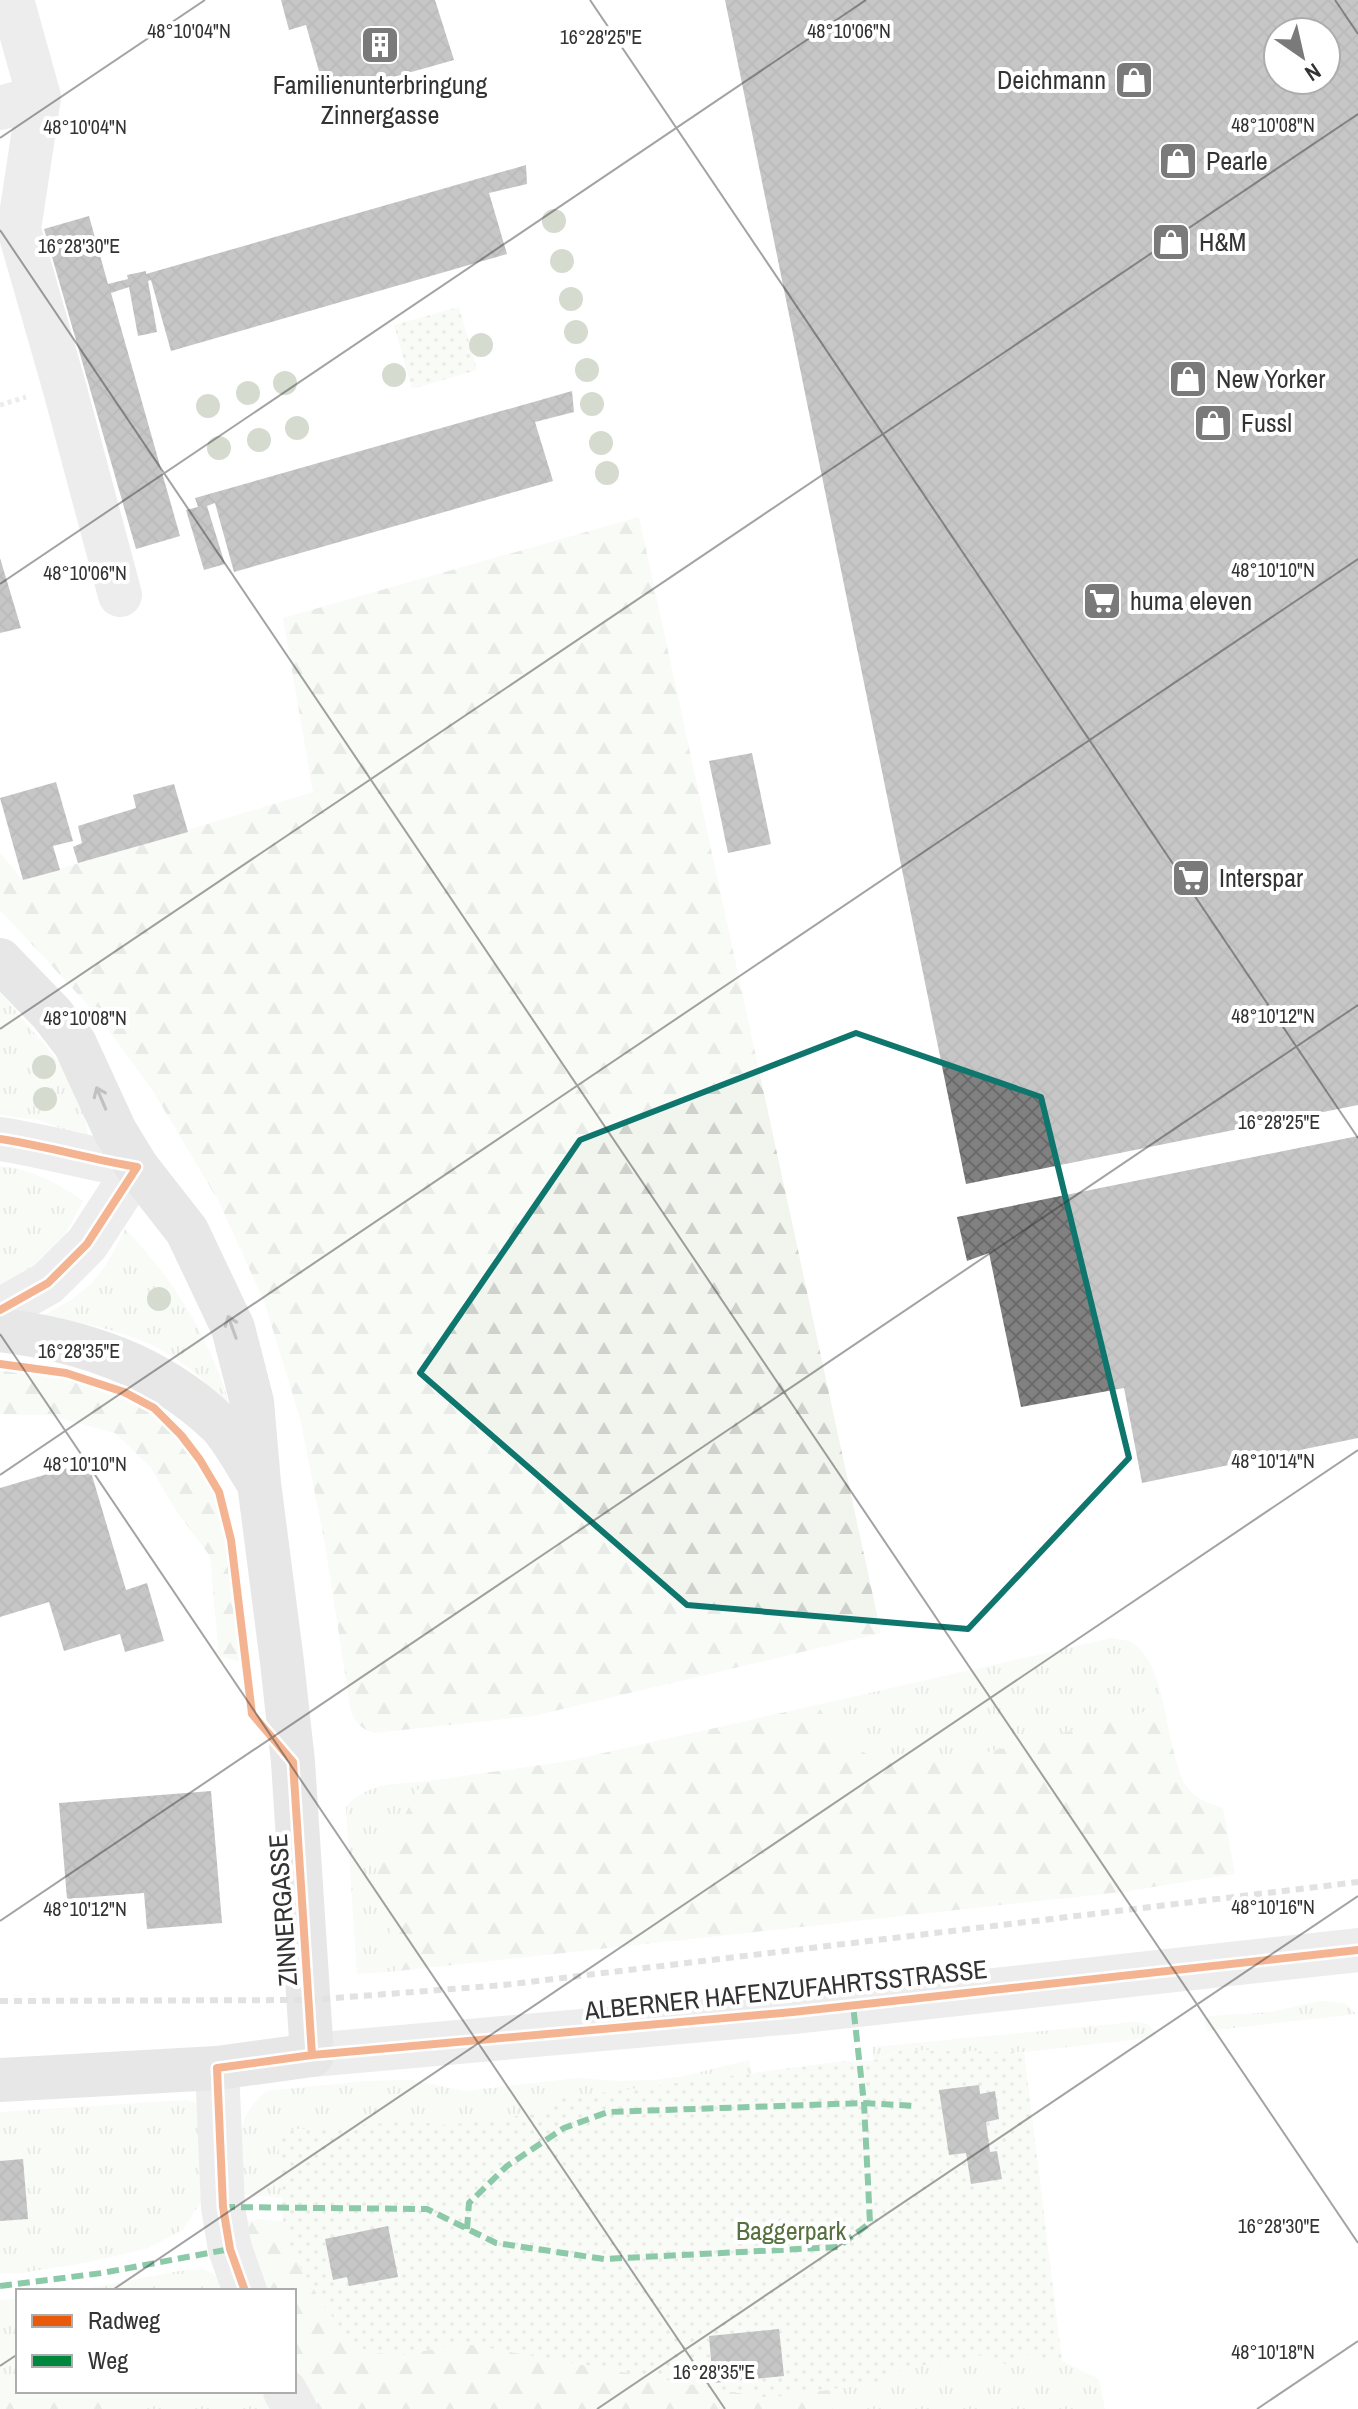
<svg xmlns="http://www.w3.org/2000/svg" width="1358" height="2409" font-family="'Archivo Narrow',sans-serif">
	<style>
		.grass { fill: url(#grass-tufts) }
		.forest { fill: url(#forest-firs) }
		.park { fill: url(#park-dots) }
		.building { fill: url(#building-cross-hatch); fill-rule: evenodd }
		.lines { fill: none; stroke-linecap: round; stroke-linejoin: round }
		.path { stroke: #d6d6d6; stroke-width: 5; stroke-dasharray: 4 4; stroke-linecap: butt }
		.minor { stroke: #d7d7d7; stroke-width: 44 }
		.major { stroke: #cacaca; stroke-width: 44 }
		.rail { stroke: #bebebe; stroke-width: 6; stroke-dasharray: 8 6; stroke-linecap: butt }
		.quiet { stroke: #00873e; stroke-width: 6; stroke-dasharray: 12 6; stroke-linecap: butt }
		.cycleway-casing { stroke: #fff; stroke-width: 13 }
		.cycleway { stroke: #e8590c; stroke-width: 8 }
		.tree { fill: #a2b095 }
		.oneway { stroke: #777 }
		.marked { fill: none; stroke: #0f766e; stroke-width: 6; stroke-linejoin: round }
		.ticks { fill: none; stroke: #333; stroke-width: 2; stroke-opacity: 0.45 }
		.labels { text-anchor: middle; stroke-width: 8; stroke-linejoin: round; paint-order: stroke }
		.poi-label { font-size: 26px; fill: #333; stroke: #fff; text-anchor: start }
		.street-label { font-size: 26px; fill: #333; stroke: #fff }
		.park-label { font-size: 26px; fill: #56703f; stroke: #fff }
		.ticks-label { font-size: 20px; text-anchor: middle; fill: #333; stroke: #fff; stroke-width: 8; stroke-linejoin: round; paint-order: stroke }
	</style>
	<defs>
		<pattern id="grass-tufts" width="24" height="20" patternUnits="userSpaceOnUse" patternTransform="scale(2)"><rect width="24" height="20" fill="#f1f5ed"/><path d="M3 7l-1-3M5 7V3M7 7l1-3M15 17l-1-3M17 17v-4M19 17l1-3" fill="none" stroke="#cfd2cc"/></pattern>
		<pattern id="forest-firs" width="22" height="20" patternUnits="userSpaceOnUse" patternTransform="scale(2)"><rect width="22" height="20" fill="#f1f5ed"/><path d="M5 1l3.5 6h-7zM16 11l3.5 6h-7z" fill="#cfd2cc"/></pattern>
		<pattern id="park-dots" width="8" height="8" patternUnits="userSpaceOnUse" patternTransform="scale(2)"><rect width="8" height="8" fill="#f1f5ed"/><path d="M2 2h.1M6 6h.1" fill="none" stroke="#cfd2cc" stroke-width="1.8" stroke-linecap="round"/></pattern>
		<pattern id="building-cross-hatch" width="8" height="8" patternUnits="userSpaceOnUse" patternTransform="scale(2)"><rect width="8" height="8" fill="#818181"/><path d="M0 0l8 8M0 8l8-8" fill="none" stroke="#6a6a6a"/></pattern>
	</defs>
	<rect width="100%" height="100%" fill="#fff"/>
	<path class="grass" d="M0 992 67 1072 82 1104 89 1139 39 1120 0 1115Z
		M0 1166C31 1169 58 1183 83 1201L62 1240 35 1267 0 1286Z
		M125 1229C176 1281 212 1342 232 1412 219 1399 207 1383 193 1371 148 1334 97 1326 42 1316 90 1292 102 1277 125 1229Z
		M1112 1638C1117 1639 1127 1640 1131 1642 1151 1653 1160 1687 1164 1707L973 1756 881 1764 839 1737 817 1705Z
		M422 1782 376 1870 387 1898 397 1911C386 1936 387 1946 398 1971L357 1974 346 1807C367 1783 393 1784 422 1782Z
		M1319 2001 1345 2003 1356 2014 1206 2031 1205 2020 1211 2016 1271 2012Z
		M1136 2022C1149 2023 1152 2026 1157 2037L1024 2052 903 2050 873 2060V2047Z
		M749 2060 753 2076 546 2112 447 2125 410 2121 278 2131 282 2198 238 2194C239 2150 231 2122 266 2091L367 2081 411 2080 464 2091 578 2078 619 2081 655 2080 684 2076Z
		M187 2100 200 2104 201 2202 182 2230 148 2248 90 2262 21 2273H0V2112Z
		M204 2269 222 2279 227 2291H74L179 2271Z
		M18 2299V2375L0 2373V2300Z
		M989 2354H1025L1062 2361 1099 2379 1105 2409H832L842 2388 876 2383 903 2369Z
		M114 2391H269L277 2409H120Z"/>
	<path class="forest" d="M639 517 881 1633 533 1716 374 1733C362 1729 356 1724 351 1712L325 1544 300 1418 264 1301 219 1202 153 1091 99 1017 0 910V853L23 880 313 792 283 618Z
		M0 1369 46 1371 112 1389 162 1419 195 1456 220 1505 232 1553 240 1662 219 1656 210 1556 175 1509 151 1468 115 1433 48 1415 0 1414Z
		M817 1705 839 1737 881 1763 973 1756 1164 1707C1168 1726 1176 1770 1185 1784 1193 1798 1208 1803 1223 1808L1235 1874 1121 1892 398 1971C387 1945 386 1936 397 1911L387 1898 376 1870 422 1782 568 1761Z
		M260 2219 283 2221 290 2250 404 2355 461 2343 768 2398 842 2388 832 2409H311L294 2374V2291H259L241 2222Z
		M0 2373 18 2375V2391H114L120 2409H0Z"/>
	<path class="park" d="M459 307 477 370 412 389 394 325Z
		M902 2050 1024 2052 1062 2361 1025 2354 1008 2366 989 2354 903 2369 876 2383 768 2398 461 2343 404 2355 372 2353 352 2343 322 2303 290 2250 283 2221 278 2131 410 2121 447 2125 546 2112 562 2098 844 2061C866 2064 883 2059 902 2050Z"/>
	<path class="building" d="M281 0H435L454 60 326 96 306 25 289 30Z
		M725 0H1358V1105L966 1184ZM1278 32H1326V80H1278Z
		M526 165 527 184 489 193 507 254 171 351 151 280 148 281 157 332 138 336 129 287 111 293 180 536 136 549 44 229 89 216 108 284 128 279 127 275 146 271V274Z
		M572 391 574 412 535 422 553 481 234 572 215 503 207 506 225 564 204 570 186 510 198 507 195 498Z
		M0 558 21 628 0 633Z
		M752 753 771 844 728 853 709 761Z
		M56 782 73 841 53 846 60 870 23 880 0 798Z
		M174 784 188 832 78 863 73 847 82 843 78 826 136 808 133 795Z
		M1358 1136V1438L1142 1483 1124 1388 1021 1407 989 1253 967 1261 957 1217Z
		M88 1462 126 1590 147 1583 164 1641 125 1652 120 1634 64 1651 49 1602 0 1617V1488Z
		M211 1791 222 1923 147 1929 144 1893 67 1899 59 1803Z
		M979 2085 980 2094 995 2091 999 2119 986 2122 990 2152 997 2151 1002 2179 971 2184 966 2153 949 2155 939 2090Z
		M23 2159 28 2219 0 2221V2161Z
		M388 2226 398 2277 349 2286 347 2277 333 2280 325 2239Z
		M779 2329 784 2376 713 2383 709 2336Z"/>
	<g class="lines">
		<path class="path" d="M0 405 26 397"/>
		<path class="minor" d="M39 97 19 229 64 386 120 595
			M0 108 39 97 12 0
			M0 1139C46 1146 90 1159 137 1167L87 1244 48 1283 0 1310
			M312 2055 793 2012 1358 1950
			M217 2068 223 2207 230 2249 245 2291
			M285 2391 295 2409"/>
		<path class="major" d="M0 960 52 1014 75 1044 115 1131 137 1167 187 1231 233 1328 252 1402 259 1483 282 1662 293 1762 312 2055 217 2068 0 2080
			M0 1330C82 1340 157 1365 218 1423 233 1438 244 1461 256 1479"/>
		<path class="rail" d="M0 2001 309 2000 504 1985 1358 1882"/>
		<path class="quiet" d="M223 2207 427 2209 496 2243 604 2259 838 2247 870 2223 864 2103 853 2005
			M467 2229 469 2203 507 2166 564 2128 608 2112 864 2103 915 2106
			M0 2286 102 2273 230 2249"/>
		<defs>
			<path id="cycleway" d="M0 1139C46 1146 90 1159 137 1167L87 1244 48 1283 0 1310
				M0 1364 66 1373 124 1392 154 1408 181 1435 200 1460 219 1492 231 1540 252 1714 293 1762 312 2055
				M245 2291 230 2249 223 2207 217 2068 312 2055 793 2012 1358 1950"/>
		</defs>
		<use href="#cycleway" class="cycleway-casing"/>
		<use href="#cycleway" class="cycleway"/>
	</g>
	<g class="tree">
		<circle cx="554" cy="221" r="12"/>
		<circle cx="562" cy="261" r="12"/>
		<circle cx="571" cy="299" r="12"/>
		<circle cx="576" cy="332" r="12"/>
		<circle cx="481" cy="345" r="12"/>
		<circle cx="587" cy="370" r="12"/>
		<circle cx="394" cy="375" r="12"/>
		<circle cx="285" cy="383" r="12"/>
		<circle cx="248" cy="393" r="12"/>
		<circle cx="592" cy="404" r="12"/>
		<circle cx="208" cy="406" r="12"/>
		<circle cx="297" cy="428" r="12"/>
		<circle cx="259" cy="440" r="12"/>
		<circle cx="601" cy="443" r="12"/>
		<circle cx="219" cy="448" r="12"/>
		<circle cx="607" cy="473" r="12"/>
		<circle cx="44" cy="1067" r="12"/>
		<circle cx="45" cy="1099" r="12"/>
		<circle cx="159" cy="1299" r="12"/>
	</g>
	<defs><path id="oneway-shaft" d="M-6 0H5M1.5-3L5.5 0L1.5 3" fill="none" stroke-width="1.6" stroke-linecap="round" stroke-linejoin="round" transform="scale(2)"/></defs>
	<g class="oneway">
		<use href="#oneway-shaft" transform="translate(101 1098) rotate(-113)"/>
		<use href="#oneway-shaft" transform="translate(232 1327) rotate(-110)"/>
	</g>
	<path d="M0 0H1358V2409H0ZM856 1033 1041 1097 1129 1458 968 1629 687 1605 420 1373 580 1140Z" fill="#fff" fill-opacity=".55" fill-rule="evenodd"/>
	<path class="marked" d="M856 1033 1041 1097 1129 1458 968 1629 687 1605 420 1373 580 1140Z"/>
	<path class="ticks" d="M590 0 1358 1138M1335 0 1358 34M0 138 205 0M0 230 1358 2243M0 584 866 0M0 1029 1358 114M0 1334 725 2409M0 1475 1358 559M0 1921 1358 1005M111 2291 1358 1450M0 2366 18 2354M597 2409 1358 1896M1257 2409 1358 2341"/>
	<defs>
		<symbol id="building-square" viewBox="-11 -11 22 22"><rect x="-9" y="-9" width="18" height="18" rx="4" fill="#7a7a7a" stroke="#fff"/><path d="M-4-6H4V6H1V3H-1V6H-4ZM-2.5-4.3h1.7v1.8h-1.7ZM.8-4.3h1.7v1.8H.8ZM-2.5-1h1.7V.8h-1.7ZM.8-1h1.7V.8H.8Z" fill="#fff"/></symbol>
		<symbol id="shop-square" viewBox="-11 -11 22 22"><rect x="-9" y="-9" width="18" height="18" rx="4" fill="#7a7a7a" stroke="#fff"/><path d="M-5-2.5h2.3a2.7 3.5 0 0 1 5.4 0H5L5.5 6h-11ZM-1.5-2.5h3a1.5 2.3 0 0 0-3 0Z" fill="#fff"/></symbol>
		<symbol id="supermarket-square" viewBox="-11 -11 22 22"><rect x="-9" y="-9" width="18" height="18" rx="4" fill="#7a7a7a" stroke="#fff"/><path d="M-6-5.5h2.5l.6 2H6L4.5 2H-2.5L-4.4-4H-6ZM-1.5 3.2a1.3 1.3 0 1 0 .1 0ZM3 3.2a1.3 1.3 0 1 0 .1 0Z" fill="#fff"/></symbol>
	</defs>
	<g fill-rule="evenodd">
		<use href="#building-square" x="358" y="23" width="44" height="44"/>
		<use href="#shop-square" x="1112" y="58" width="44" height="44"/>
		<use href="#shop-square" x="1156" y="139" width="44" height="44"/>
		<use href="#shop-square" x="1149" y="220" width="44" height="44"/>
		<use href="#shop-square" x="1166" y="357" width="44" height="44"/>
		<use href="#shop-square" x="1191" y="401" width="44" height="44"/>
		<use href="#supermarket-square" x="1080" y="579" width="44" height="44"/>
		<use href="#supermarket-square" x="1169" y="856" width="44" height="44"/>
	</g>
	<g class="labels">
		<g class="poi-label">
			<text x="1106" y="89" text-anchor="end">Deichmann</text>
			<text x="380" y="94" text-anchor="middle">Familienunterbringung<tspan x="380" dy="30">Zinnergasse</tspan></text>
			<text x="1206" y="170">Pearle</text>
			<text x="1199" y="251">H&amp;M</text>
			<text x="1216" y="388">New Yorker</text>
			<text x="1241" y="432">Fussl</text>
			<text x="1130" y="610">huma eleven</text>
			<text x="1219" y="887">Interspar</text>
		</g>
		<g class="street-label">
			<text transform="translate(283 1910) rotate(-94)" y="9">ZINNERGASSE</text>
			<text transform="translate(786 1990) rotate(-6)" y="9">ALBERNER HAFENZUFAHRTSSTRASSE</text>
		</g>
		<g class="park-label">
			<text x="791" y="2240">Baggerpark</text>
		</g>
	</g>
	<g class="ticks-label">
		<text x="189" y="38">48°10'04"N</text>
		<text x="849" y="38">48°10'06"N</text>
		<text x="601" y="44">16°28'25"E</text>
		<text x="1273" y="132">48°10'08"N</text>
		<text x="85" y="134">48°10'04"N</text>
		<text x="79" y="253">16°28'30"E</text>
		<text x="1273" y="577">48°10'10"N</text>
		<text x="85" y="580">48°10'06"N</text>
		<text x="1273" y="1023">48°10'12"N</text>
		<text x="85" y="1025">48°10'08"N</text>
		<text x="1279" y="1129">16°28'25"E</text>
		<text x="79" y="1358">16°28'35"E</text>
		<text x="1273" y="1468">48°10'14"N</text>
		<text x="85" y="1471">48°10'10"N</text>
		<text x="1273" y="1914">48°10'16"N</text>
		<text x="85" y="1916">48°10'12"N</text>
		<text x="1279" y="2233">16°28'30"E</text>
		<text x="1273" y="2359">48°10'18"N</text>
		<text x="714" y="2379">16°28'35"E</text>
	</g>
	<rect x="16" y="2289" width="280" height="104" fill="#ffffff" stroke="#adadad" stroke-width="2"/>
	<rect x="32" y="2315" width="40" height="12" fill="#e8590c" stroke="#adadad" stroke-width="2"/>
	<text x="88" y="2329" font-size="24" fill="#333333">Radweg</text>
	<rect x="32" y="2355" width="40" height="12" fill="#00873e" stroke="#adadad" stroke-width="2"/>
	<text x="88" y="2369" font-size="24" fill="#333333">Weg</text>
	<g transform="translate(1302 56) rotate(146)"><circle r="38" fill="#ffffff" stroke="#adadad" stroke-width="2"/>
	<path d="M0-6L14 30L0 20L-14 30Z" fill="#7a7a7a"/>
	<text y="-12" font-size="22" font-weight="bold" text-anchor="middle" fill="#333333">N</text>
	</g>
</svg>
